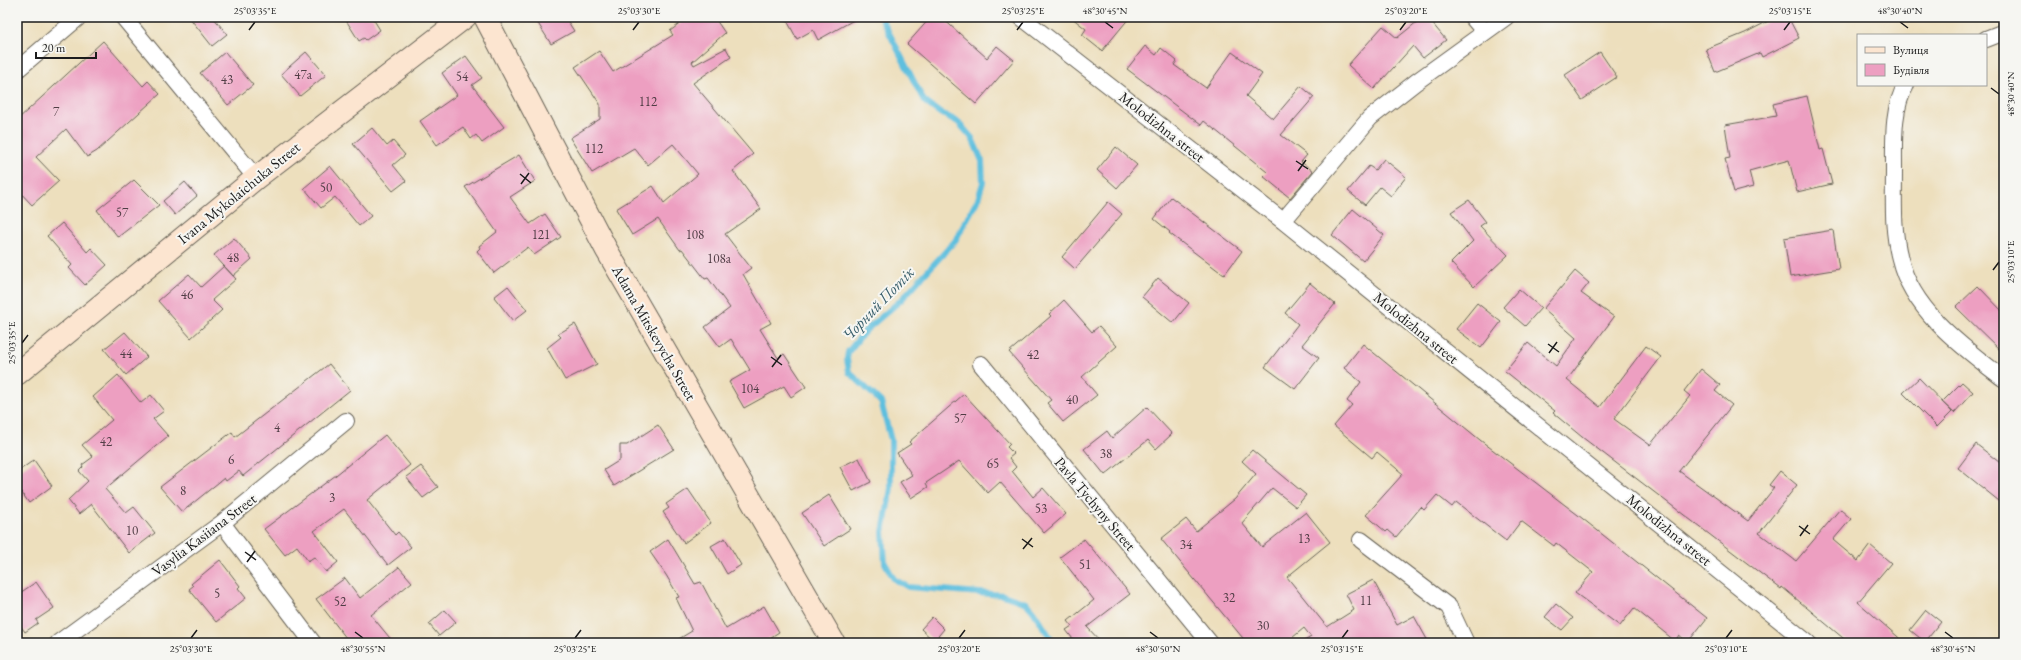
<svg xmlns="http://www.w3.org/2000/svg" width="2021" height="660" font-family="'EB Garamond',serif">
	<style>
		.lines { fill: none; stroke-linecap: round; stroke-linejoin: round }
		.stream { stroke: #5fbfde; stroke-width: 6 }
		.building { fill: #ed9fc1 }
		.street-casing { stroke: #656054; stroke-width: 18 }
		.secondary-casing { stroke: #656054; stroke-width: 24 }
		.street { stroke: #fff; stroke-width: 16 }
		.secondary { stroke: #fce5d0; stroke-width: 22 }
		.ticks { fill: none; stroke: #1c1c1c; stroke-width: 1.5 }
		.labels { text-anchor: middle; stroke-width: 4; stroke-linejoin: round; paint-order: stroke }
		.number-label { font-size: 13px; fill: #503d45 }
		.street-label { font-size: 15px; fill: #1c1c1c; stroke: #f6f6f2 }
		.water-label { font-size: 16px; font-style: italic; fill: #375d6a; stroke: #f6f6f2 }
		.neatline { fill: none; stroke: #1c1c1c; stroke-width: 1.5 }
		.ticks-label { font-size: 10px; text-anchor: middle; fill: #1c1c1c }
	</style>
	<rect width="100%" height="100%" fill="#f6f6f2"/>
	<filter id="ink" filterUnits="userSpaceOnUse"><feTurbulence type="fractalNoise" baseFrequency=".025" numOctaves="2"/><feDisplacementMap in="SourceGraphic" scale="8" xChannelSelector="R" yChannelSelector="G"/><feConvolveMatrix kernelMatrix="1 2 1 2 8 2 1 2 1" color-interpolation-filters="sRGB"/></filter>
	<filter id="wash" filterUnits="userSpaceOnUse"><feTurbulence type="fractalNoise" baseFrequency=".012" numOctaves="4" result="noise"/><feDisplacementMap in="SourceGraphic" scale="16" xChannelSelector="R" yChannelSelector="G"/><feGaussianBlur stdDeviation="0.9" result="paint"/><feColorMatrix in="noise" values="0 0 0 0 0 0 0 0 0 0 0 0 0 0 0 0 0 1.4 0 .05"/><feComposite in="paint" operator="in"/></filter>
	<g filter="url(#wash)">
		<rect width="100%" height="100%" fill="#eddfbd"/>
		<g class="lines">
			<path class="stream" d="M881 17 924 101 937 111 958 122 972 138 982 161 983 182 978 199 955 241 901 300 865 331 848 352 847 359 849 372 881 402 891 440V488L883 532 885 563 894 579 908 587 1003 595 1026 603 1033 611 1054 643"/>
		</g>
		<g id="blocks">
			<path class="building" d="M189 17H213L227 34 212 46Z
				M344 17H372L380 30 366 40 364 38 359 41Z
				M534 17H565L574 31 551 44Z
				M689 17H714L725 33 692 62 694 65 726 48 731 57 693 83 753 154 733 171 761 209 725 234 751 268 743 274 771 323 760 329 778 358 784 354 806 387 791 397 784 386 744 408 729 382 750 370 731 339 720 347 705 327 730 308 708 278 705 279 682 249 680 250 658 219 632 235 616 209 653 186 664 203 698 174 673 144 648 165 634 148 592 173 570 138 600 119V104L575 67 599 51 613 72 673 35 670 31Z
				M785 17H859L818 40 813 30 797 39Z
				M931 17H941L987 58 997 46 1014 60 976 104 907 44Z
				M1071 17H1130L1102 51 1082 35 1086 29Z
				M1423 17H1427L1446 40 1423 58 1413 46 1374 89 1348 65 1383 26 1397 38Z
				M1776 17H1788L1799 38 1762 57 1760 53 1715 72 1706 49 1745 33Z
				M103 41 143 86 148 81 160 94 97 151 87 157 66 129 36 157 59 181 32 205 17 189V120Z
				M1145 46 1156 55 1161 48 1177 61 1174 65 1206 88 1232 52 1262 74 1246 96 1273 119 1301 86 1314 97 1281 135 1307 155 1301 162 1313 171 1290 198 1263 176 1267 172 1204 121 1201 125 1127 69Z
				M225 52 253 85 228 105 200 73Z
				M306 52 326 75 300 96 281 74Z
				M1600 52 1617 77 1582 100 1565 75Z
				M466 56 482 78 472 85 504 127 482 143 476 135 471 139 463 127 437 145 420 121 457 95 442 73Z
				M1807 96 1820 150 1823 149 1832 184 1797 192 1789 160 1749 171 1753 187 1734 192 1725 159 1730 158 1725 125 1776 116 1773 104Z
				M372 128 387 146 393 141 405 155 393 165 406 181 393 191 353 144Z
				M1116 147 1137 165 1117 188 1097 170Z
				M519 155 535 181 510 197 530 224 545 214 561 237 534 255 528 247 494 273 477 251 480 248 479 246 497 232 465 187Z
				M1384 159 1406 177 1391 196 1380 187 1365 205 1348 191 1369 166 1375 170Z
				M330 166 371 216 359 226 335 197 321 208 304 188Z
				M134 180 159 205 118 237 97 210Z
				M185 182 197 196 175 215 163 201Z
				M1171 197 1242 251 1224 275 1169 233 1170 232 1154 219Z
				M1469 200 1486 222 1480 226 1508 255 1474 287 1451 263 1473 241 1451 212Z
				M1108 202 1122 214 1075 269 1062 257Z
				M1353 209 1384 235 1363 261 1332 235Z
				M62 223 87 252 91 248 107 265 85 285 69 268 72 265 47 236Z
				M1833 230 1839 269 1790 277 1784 238Z
				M234 238 252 259 233 276 214 255Z
				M224 266 236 279 212 300 222 310 191 338 158 301 189 274 201 287Z
				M1575 271 1589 283 1581 293 1614 317 1567 380 1600 407 1646 346 1661 357 1614 419 1650 445 1690 396 1684 391 1701 369 1720 385 1715 391 1732 405 1679 471 1748 521 1774 488 1769 485 1780 471 1797 485 1759 533 1796 561 1840 509 1851 519 1833 540 1858 561 1870 545 1891 563 1858 602 1905 643H1849L1782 587 1781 589 1582 437 1553 413 1555 411 1505 371 1528 343 1556 366 1576 338 1543 309Z
				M1158 278 1189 303 1173 323 1142 297Z
				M1310 283 1335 304 1302 345 1319 358 1295 389 1265 367 1298 324 1285 313Z
				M508 286 527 310 513 321 494 297Z
				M1978 286 2004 313V354L1956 307Z
				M1519 289 1541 308 1525 326 1503 307Z
				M1064 300 1092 332 1099 326 1117 346 1082 377 1097 395 1063 422 1047 403 1051 400 1009 352 1051 316 1049 314Z
				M1477 303 1501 322 1481 348 1456 329Z
				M575 324 597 364 565 380 547 348 561 337 558 334Z
				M125 332 147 357 126 375 104 349Z
				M1363 344 1480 440 1578 515 1707 618 1688 642 1679 635 1675 641 1634 608 1620 626 1575 593 1593 572 1556 543 1554 546 1521 521 1506 541 1456 502 1452 507 1437 495 1424 510 1421 507 1396 537 1388 530 1386 532 1366 515 1403 474 1377 452 1372 458 1334 426 1352 405 1347 401 1361 382 1344 368Z
				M329 364 350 390 243 476 239 471 226 481 224 478 182 512 160 487 232 432 235 437Z
				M118 375 141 403 151 395 164 411 153 419 168 436 105 489 126 513 134 507 155 533 129 553 91 504 79 514 68 500 88 481 79 471 83 467 82 465 93 457 82 445 112 420 93 397Z
				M1919 378 1952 412 1937 427 1903 393Z
				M1962 382 1973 392 1954 413 1942 402Z
				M964 394 1010 444 1007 447 1014 454 1009 458 1016 467 1012 471 1033 497 1043 488 1066 514 1044 533 1000 482 988 493 959 461 926 483 928 487 911 498 900 482 912 475 897 453 911 444 909 442Z
				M1147 407 1172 434 1156 449 1148 440 1105 475 1084 449 1107 431 1112 438Z
				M658 425 674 449 614 486 604 470 620 460V445H627Z
				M385 435 410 465 367 500 395 535 398 532 411 547 388 565 344 509 314 531 338 562 326 572 314 557 308 561 297 546 285 555 264 529 336 475Z
				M1976 444 2004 466V505L1958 468Z
				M1252 450 1306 495 1296 507 1272 488 1242 523 1262 547 1306 512 1330 542 1287 577 1327 627 1354 610 1346 594 1373 580 1397 625 1414 616 1429 643H1301L1311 637 1304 628 1286 643H1247L1161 539 1186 519 1196 531 1235 499 1256 474 1242 461Z
				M859 458 871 482 853 491 840 467Z
				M34 460 52 486 29 503 17 486V472Z
				M421 466 438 487 423 498 406 477Z
				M688 489 711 523 684 543 663 512 669 508 666 504Z
				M829 495 850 529 824 546 802 513Z
				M725 538 741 565 727 574 711 546Z
				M668 539 695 584 701 582 726 629 764 606 779 632 762 643H672L692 631 676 598 679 597 666 575 650 552Z
				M1084 539 1130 594 1087 627 1102 643H1076L1066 630 1072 626 1068 621 1094 600 1060 557Z
				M220 560 240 586 238 588 246 598 216 622 189 589 193 586 191 584Z
				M399 567 412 582 371 615 394 643H350L316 599 345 578 360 598Z
				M36 582 54 608 36 620 38 623 25 632 17 621V595Z
				M1556 604 1573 618 1562 630 1545 617Z
				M445 610 456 622 439 636 429 624Z
				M1926 610 1941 622 1925 642 1910 630Z
				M932 617 944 629 934 641 921 629Z"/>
		</g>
	</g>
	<g filter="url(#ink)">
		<use href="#blocks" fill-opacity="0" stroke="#656054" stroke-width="1"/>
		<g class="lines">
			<defs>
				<path id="street" d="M123 17 256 178
					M1021 17 1283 221 1808 643
					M1472 17 1485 32
					M1986 39 2004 32
					M17 70 79 17
					M1906 85C1892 108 1894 142 1894 168 1894 199 1892 230 1900 259 1912 311 1964 348 2004 379
					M1283 221 1370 118 1416 82 1506 17
					M981 364 1210 643
					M222 523 313 643
					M1361 540 1449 607 1466 643
					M58 643 222 523 346 421"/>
				<path id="secondary" d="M485 17 606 249 834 643
					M17 374 256 178 465 17"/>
			</defs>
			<use href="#street" class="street-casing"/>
			<use href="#secondary" class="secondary-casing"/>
			<use href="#street" class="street"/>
			<use href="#secondary" class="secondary"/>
		</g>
	</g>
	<path class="ticks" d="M1105 22 1113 28M1900 22 1908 28M249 30 255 22M633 30 639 22M1017 30 1023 22M1400 30 1406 22M1784 30 1790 22M1991 88 1999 94M1296 161 1308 169M1298 171 1306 160M520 174 531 183M521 184 529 173M1993 270 1999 262M22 343 28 335M1548 344 1559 352M1549 353 1557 342M771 357 782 365M772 367 781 355M1799 526 1810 534M1800 536 1808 525M1022 539 1033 547M1023 549 1032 538M245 552 256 560M247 562 255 551M355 632 363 638M1150 632 1158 638M1945 632 1953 638M191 638 197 630M575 638 581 630M959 638 965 630M1342 638 1348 630M1726 638 1732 630"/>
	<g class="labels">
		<g class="number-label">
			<text x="303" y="79">47а</text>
			<text x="462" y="81">54</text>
			<text x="227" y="84">43</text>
			<text x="648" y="106">112</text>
			<text x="56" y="116">7</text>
			<text x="594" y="153">112</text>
			<text x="326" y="192">50</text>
			<text x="122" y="217">57</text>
			<text x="541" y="239">121</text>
			<text x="695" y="239">108</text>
			<text x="233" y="262">48</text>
			<text x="719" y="263">108а</text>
			<text x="187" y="299">46</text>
			<text x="126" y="358">44</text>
			<text x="1033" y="359">42</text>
			<text x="750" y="393">104</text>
			<text x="1072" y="404">40</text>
			<text x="960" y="423">57</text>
			<text x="277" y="432">4</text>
			<text x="106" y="446">42</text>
			<text x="1106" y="458">38</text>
			<text x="231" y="464">6</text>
			<text x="993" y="468">65</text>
			<text x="183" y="495">8</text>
			<text x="332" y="502">3</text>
			<text x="1041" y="513">53</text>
			<text x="132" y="535">10</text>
			<text x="1304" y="543">13</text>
			<text x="1186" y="549">34</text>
			<text x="1085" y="569">51</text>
			<text x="217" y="598">5</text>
			<text x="1229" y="602">32</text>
			<text x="1366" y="605">11</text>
			<text x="340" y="606">52</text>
			<text x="1263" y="630">30</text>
		</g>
		<g class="street-label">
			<text transform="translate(1162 127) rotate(38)" y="5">Molodizhna street</text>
			<text transform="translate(239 193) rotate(-39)" y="5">Ivana Mykolaichuka Street</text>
			<text transform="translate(1416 328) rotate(39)" y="5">Molodizhna street</text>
			<text transform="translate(654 333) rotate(60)" y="5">Adama Mitskevycha Street</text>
			<text transform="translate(1095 504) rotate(50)" y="5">Pavla Tychyny Street</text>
			<text transform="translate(1669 530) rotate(39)" y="5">Molodizhna street</text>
			<text transform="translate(204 535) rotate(-37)" y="5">Vasylia Kasiiana Street</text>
		</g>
		<g class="water-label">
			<text transform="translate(878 303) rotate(-46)" y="6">Чорний Потік</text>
		</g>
	</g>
	<rect width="2021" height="660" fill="none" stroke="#f6f6f2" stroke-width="44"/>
	<rect x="1857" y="34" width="130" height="52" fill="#f6f6f2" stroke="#9f9f9c"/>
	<rect x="1865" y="47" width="20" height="6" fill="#fce5d0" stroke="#9f9f9c"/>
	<text x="1893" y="54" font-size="12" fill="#1c1c1c">Вулиця</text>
	<rect x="1865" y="64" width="20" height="12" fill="#ed9fc1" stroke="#9f9f9c"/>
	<text x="1893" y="74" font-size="12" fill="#1c1c1c">Будівля</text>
	<path d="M36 52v6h60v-6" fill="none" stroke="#1c1c1c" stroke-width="2"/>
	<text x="42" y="52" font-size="12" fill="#1c1c1c" stroke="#f6f6f2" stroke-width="3" paint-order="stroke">20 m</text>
	<rect x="22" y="22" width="1977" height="616" class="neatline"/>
	<g class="ticks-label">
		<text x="255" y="14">25°03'35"E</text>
		<text x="639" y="14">25°03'30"E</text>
		<text x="1023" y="14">25°03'25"E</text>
		<text x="1105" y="14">48°30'45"N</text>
		<text x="1406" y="14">25°03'20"E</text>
		<text x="1790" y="14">25°03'15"E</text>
		<text x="1900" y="14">48°30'40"N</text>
		<text transform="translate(2010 94) rotate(-90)" y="4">48°30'40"N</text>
		<text transform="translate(2010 262) rotate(-90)" y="4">25°03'10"E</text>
		<text transform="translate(11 343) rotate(-90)" y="4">25°03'35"E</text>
		<text x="191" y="652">25°03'30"E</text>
		<text x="363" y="652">48°30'55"N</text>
		<text x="575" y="652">25°03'25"E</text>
		<text x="959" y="652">25°03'20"E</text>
		<text x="1158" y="652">48°30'50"N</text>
		<text x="1342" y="652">25°03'15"E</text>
		<text x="1726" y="652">25°03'10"E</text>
		<text x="1953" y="652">48°30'45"N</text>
	</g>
</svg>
